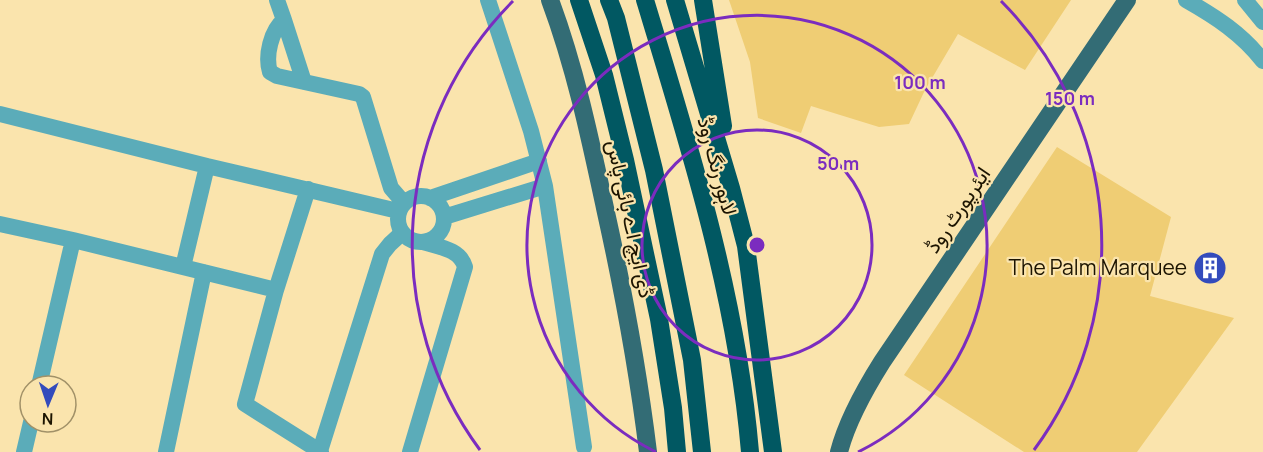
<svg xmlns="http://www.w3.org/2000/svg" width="1263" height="452" font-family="Manrope,Vazirmatn,sans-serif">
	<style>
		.green { fill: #efcd74 }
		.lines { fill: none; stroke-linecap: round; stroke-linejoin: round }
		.minor { stroke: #5bacb9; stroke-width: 16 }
		.major { stroke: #336c75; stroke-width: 18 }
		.highway { stroke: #015862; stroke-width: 18 }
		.ring { fill: none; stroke: #7b2cbf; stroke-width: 3 }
		.labels { text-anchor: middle; stroke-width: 4.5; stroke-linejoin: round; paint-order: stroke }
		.street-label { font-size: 21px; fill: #1c1401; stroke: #fae4ad }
		.poi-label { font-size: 21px; fill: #1c1401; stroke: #fae4ad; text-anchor: end }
		.centre { fill: #7b2cbf; stroke: #fae4ad; stroke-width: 3 }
		.ring-label { font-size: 18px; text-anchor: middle; font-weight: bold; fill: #7b2cbf; stroke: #fae4ad; stroke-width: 4.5; stroke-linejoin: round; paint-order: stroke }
	</style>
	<rect width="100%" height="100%" fill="#fae4ad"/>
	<path class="green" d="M729 0H1071L1025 70 958 34 925 90 909 124 879 127 811 106 801 133 758 118 750 62Z
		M1057 147 1171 217 1150 296 1234 318 1137 452H1024L904 375Z"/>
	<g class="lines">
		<path class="minor" d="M277 0 284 20C271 30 265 56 270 72L277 76 359 94 363 97 391 188 404 203
			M488 0 531 131 545 186 584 447
			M1186 0C1216 17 1242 34 1263 61
			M1245 0 1263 22
			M284 20 304 82
			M0 114 207 166 183 267
			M207 166 398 211
			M398 219a23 23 0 1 1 46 0a23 23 0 1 1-46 0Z
			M430 198 539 161
			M444 217 545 186
			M0 224 73 240 276 290 245 404 321 452
			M276 290 308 189
			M39 386 73 240
			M320 451 382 254 390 244 402 233
			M24 452 31 422
			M166 452 204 272
			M410 452 465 267C460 249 439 247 423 242"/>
		<path class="major" d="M550 0C575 67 590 138 605 208 623 289 638 370 648 452
			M839 452C847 421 865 389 882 362L1127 0"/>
		<path class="highway" d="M579 0 604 75 625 160 659 319 673 408 677 452
			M609 0 616 18 654 170 692 360 702 452
			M645 0C690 148 737 297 750 452
			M675 0 731 188 746 246 773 452
			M703 0 723 126"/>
	</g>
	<g class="ring">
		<circle cx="757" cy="245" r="115"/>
		<path d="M656 452A230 230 0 1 1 858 452"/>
		<path d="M480 450A345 345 0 0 1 513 1M1001 1A345 345 0 0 1 1034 450"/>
	</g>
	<defs>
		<symbol id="building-disc" viewBox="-11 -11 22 22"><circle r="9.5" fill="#334bbc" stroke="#fae4ad"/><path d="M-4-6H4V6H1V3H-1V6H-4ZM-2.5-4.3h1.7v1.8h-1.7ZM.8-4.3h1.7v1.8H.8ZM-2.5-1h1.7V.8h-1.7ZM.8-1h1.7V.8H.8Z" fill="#fff"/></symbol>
	</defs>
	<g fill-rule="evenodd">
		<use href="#building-disc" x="1191" y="249" width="38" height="38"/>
	</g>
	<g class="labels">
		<g class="street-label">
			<text transform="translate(717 166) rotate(75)" y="7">لاہور رنگ روڈ</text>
			<text transform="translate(958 210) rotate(-56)" y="7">ایئرپورٹ روڈ</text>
			<text transform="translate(630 219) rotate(78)" y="7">ڈی ایچ اے بائی پاس</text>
		</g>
		<g class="poi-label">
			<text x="1187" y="275">The Palm Marquee</text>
		</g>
	</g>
	<circle cx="757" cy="245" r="9" class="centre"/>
	<g class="ring-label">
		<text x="920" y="89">100 m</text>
		<text x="1070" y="105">150 m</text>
		<text x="838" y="170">50 m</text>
	</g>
	<g transform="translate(48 404) rotate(182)"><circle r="28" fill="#fae4ad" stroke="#a19168" stroke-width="1.5"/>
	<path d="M0-4.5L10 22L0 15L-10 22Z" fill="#334bbc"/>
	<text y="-9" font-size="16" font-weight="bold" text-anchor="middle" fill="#1c1401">N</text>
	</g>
</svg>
